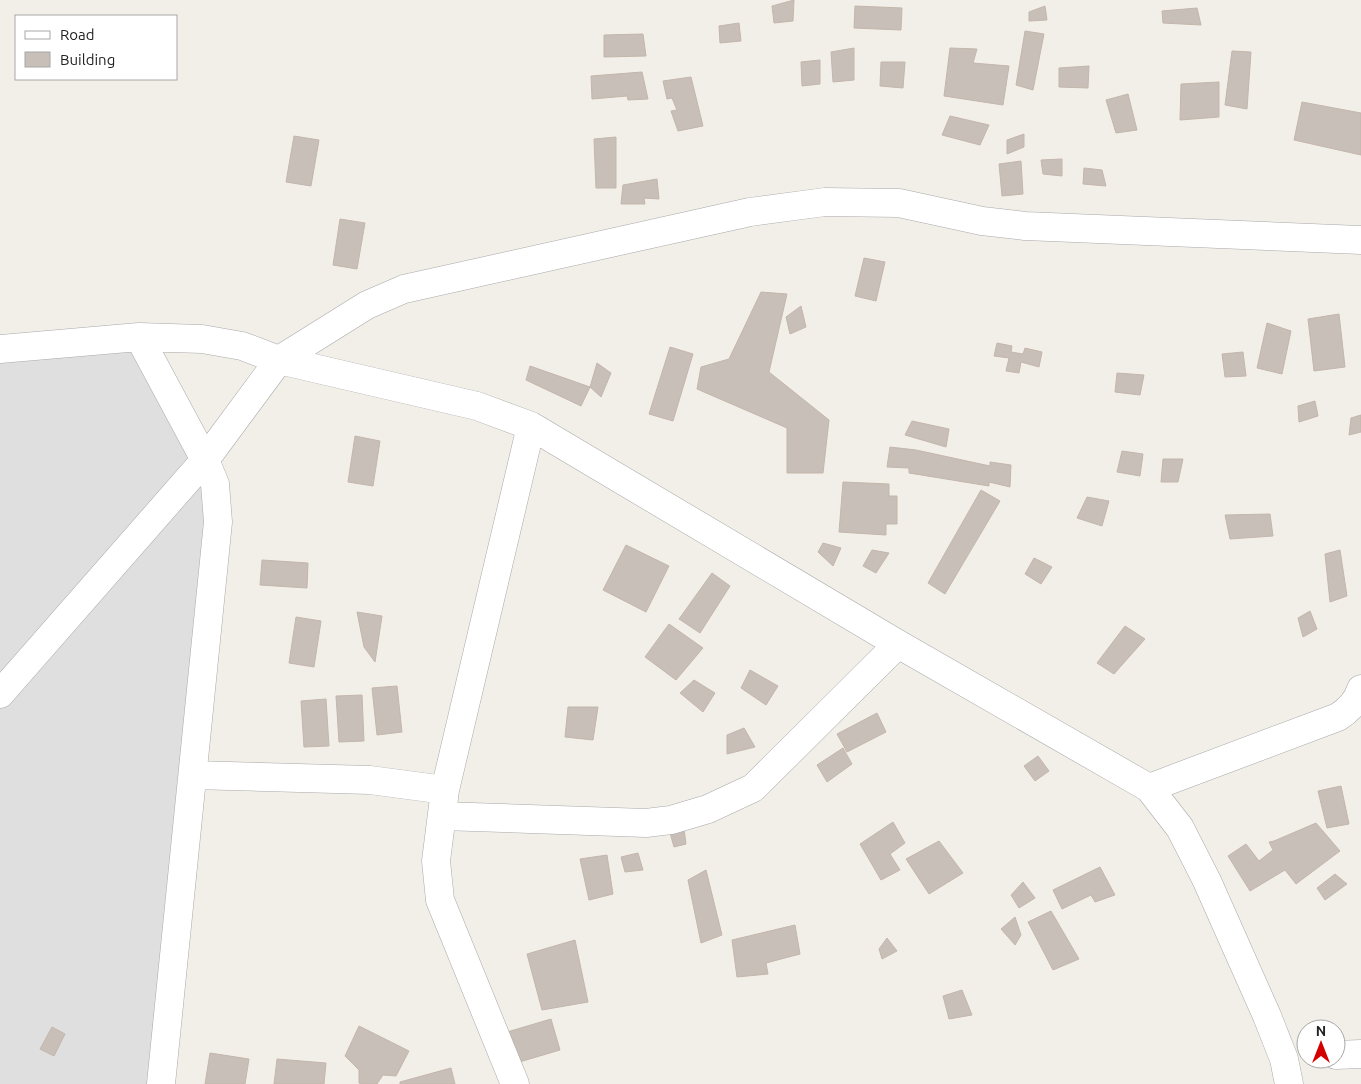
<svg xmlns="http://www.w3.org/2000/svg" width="1361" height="1084" font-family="Ubuntu,sans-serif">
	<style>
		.residential { fill: #e0dfdf }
		.building { fill: #c7bfb8; stroke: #c4b6ab }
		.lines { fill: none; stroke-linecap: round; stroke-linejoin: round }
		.minor-casing { stroke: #a9a9a9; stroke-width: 29 }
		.minor { stroke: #fff; stroke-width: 28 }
	</style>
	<rect width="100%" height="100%" fill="#f2efe9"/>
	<path class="residential" d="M139 337 215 484 161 1084H0V349Z"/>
	<path class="building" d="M794 0 793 21 774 23 772 6Z
		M855 6 902 8 901 30 854 28Z
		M1045 6 1047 20 1029 21V12Z
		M1197 8 1201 25 1163 23 1162 11Z
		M739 23 741 41 720 43 719 26Z
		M1025 31 1044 34 1033 90 1016 85Z
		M643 34 646 56 604 57V35Z
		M854 48V80L833 82 831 52Z
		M950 48 977 49 973 63 1009 66 1003 105 944 96Z
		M1232 51 1251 52 1247 109 1225 105Z
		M820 60V84L802 86 801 62Z
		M881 62H905L903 88 880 86Z
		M1089 66 1088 88 1059 87V68Z
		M642 72 648 99 628 100 627 96 592 99 591 76Z
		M691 77 703 126 678 131 671 111 677 110 672 98 667 99 663 81Z
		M1219 82V117L1180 120 1181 84Z
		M1128 94 1137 130 1116 133 1106 100Z
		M1302 102 1361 113V155L1294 140Z
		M950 116 989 125 980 145 942 135Z
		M1024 134V147L1007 154V140Z
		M294 136 319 140 311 186 286 182Z
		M616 137V188H596L594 139Z
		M1062 159V176L1043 174 1041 160Z
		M1021 161 1023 194 1002 196 999 164Z
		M1084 168 1102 170 1106 186 1083 184Z
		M657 179 659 199 644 198 645 204H621L623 185Z
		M340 219 365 223 357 269 333 265Z
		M864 258 885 262 876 301 855 296Z
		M761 292 787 294 769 372 829 420 823 473H787V428L697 389 701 367 729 359Z
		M801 306 806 327 790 334 786 317Z
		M1339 314 1345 367 1314 371 1308 319Z
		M1267 323 1291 331 1282 374 1257 368Z
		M997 343 1012 346 1011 352 1023 354 1025 348 1042 352 1039 367 1021 362 1019 373 1006 371 1009 358 994 356Z
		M670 347 693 354 673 421 649 414Z
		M1243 352 1246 376 1225 377 1222 354Z
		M597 363 611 373 601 397 590 387Z
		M530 366 590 387 581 406 526 380Z
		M1117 373 1144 375 1140 395 1115 392Z
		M1315 401 1318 416 1299 422 1298 406Z
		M1361 415V432L1349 435 1351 418Z
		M912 421 949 429 946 447 905 435Z
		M355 436 380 441 373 486 348 482Z
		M890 447 916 450 990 466V462L1011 465 1010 487 989 482V486L909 473V468L887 467Z
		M1122 451 1143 454 1140 476 1117 472Z
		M1163 459H1183L1178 482H1161Z
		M843 482 889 484V496H897V524H886V535L839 532Z
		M981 490 1000 501 945 594 928 583Z
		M1087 497 1109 501 1102 526 1077 518Z
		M1270 514 1273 536 1230 539 1225 515Z
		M823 543 841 548 833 566 818 552Z
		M626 545 669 566 646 612 603 590Z
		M872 550 889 553 876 573 863 566Z
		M1340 550 1347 596 1330 602 1325 554Z
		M1034 558 1052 567 1041 584 1025 574Z
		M262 560 308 563 307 588 260 585Z
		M712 573 730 586 700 633 679 619Z
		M1310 611 1317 629 1303 637 1298 618Z
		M357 612 382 616 375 662 364 647Z
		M296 617 321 621 314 667 289 663Z
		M669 624 703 648 676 680 645 657Z
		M1125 626 1145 639 1114 674 1097 663Z
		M750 670 778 686 766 705 741 688Z
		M694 680 715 693 703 712 680 693Z
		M397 686 402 732 377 735 372 688Z
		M362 695 364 741 339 742 336 696Z
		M326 699 329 746 304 747 301 701Z
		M568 707H598L593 740 565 737Z
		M877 713 886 732 847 752 837 734Z
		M744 728 755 747 727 754V735Z
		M843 748 852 764 827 782 817 765Z
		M1038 756 1049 771 1035 781 1024 766Z
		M1341 786 1349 824 1327 828 1318 791Z
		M893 822 905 843 890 854 900 870 881 880 860 844Z
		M1316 823 1340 851 1296 884 1285 870 1250 891 1228 856 1246 844 1259 861 1273 850 1269 842 1274 841Z
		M684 829 686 844 674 847 670 833Z
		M939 841 963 873 929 894 906 859Z
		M638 853 643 870 625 872 621 857Z
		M607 855 613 894 589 900 580 859Z
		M1100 867 1115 895 1095 902 1091 895 1062 909 1053 890Z
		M706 870 722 935 701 943 688 880Z
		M1335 874 1347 884 1325 900 1317 888Z
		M1023 882 1035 898 1019 908 1011 895Z
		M1051 911 1079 959 1053 970 1028 922Z
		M1015 917 1021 935 1015 945 1001 929Z
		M795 925 800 954 766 963 768 974 737 977 732 940Z
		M887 938 897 951 882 959 879 949Z
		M575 940 588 1002 542 1010 527 954Z
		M962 990 972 1015 949 1019 943 996Z
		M551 1019 560 1050 516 1063 507 1032Z
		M359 1026 409 1051 396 1076 383 1075 377 1084H361L359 1083V1070L345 1056Z
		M52 1027 65 1034 54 1056 40 1049Z
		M210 1053 249 1059 245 1084H205Z
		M277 1059 326 1063 324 1084H274Z
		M451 1068 455 1084H400V1082Z"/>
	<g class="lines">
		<defs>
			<path id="minor" d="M139 337 202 339 242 346 279 360 477 406 531 426 898 644 1149 788 1180 828 1207 881 1267 1016 1284 1059 1289 1084
				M0 349 139 337 205 460 215 484 218 522 161 1084
				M0 694 205 460 279 360 367 305 404 289 750 212 825 202 899 203 982 221 1025 226 1361 240
				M193 775 370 780 445 790
				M1149 788 1338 717C1349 710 1357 702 1361 689
				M442 816 646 823 671 820 708 809 753 788 898 644
				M1336 1055 1361 1054
				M515 1084 440 900 436 861 445 790 531 426"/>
		</defs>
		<use href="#minor" class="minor-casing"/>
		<use href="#minor" class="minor"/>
	</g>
	<rect x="15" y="15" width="162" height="65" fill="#ffffff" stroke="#a7a7a7"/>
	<rect x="25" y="31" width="25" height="8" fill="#ffffff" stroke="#a7a7a7"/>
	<text x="60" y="40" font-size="15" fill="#222222">Road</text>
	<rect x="25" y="52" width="25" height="15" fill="#c7bfb8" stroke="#a7a7a7"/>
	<text x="60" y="65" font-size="15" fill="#222222">Building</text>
	<g transform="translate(1321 1044)"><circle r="24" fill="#ffffff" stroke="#a7a7a7"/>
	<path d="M0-4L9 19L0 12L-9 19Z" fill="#d40000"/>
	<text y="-8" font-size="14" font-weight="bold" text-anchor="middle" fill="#222222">N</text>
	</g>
</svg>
